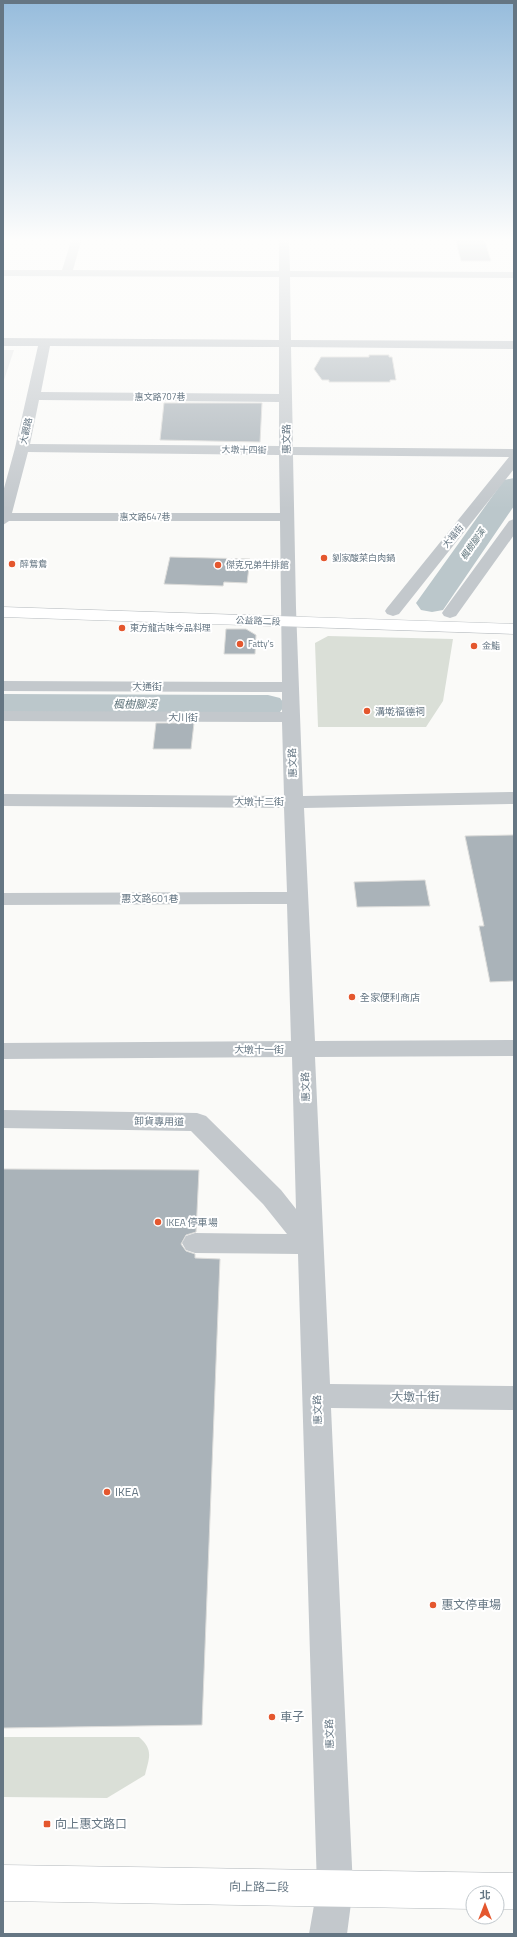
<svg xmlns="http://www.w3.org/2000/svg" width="517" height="1937" font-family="'Titillium Web','Noto Sans TC',sans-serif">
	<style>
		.built { fill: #e8e9e9 }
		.green { fill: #dadfd7 }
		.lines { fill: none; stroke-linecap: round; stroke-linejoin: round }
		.river { fill: #bbc7cb; fill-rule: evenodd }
		.building { fill: #aab3b9; stroke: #dcdcda }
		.major-casing { stroke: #b5babe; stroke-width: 1 }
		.minor { fill: #c3c8cc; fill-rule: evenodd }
		.major { fill: #fff; fill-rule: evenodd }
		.poi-dot { fill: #e4572e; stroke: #fff; stroke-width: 1.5 }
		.labels { text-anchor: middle; stroke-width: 4; stroke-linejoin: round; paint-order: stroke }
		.far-street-label { font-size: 9px; fill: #657683; stroke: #fff }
		.far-water-label { font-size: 9px; font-style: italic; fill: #60757c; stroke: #fff }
		.far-poi-label { font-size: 9px; fill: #657683; stroke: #fff; text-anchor: start }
		.street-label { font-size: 10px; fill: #657683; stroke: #fff }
		.poi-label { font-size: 10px; fill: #657683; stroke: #fff; text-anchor: start }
		.water-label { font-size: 11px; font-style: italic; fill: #60757c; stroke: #fff }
		.near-street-label { font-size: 12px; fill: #657683; stroke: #fff }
		.near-poi-label { font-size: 12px; fill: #657683; stroke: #fff; text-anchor: start }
	</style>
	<rect width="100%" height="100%" fill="#fafaf8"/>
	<path class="built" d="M3 350H14L3 383Z"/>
	<path class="green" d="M328 636 453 639 443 701 426 727H318L315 643Z
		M3 1737H139C154 1750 149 1758 145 1775L107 1798 3 1797Z"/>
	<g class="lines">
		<path class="river" d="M514 478V506L443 610 432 612 421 610 416 603 421 596 504 480Z
			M3 694 268 695 280 698 285 705 280 712 268 715 3 714Z"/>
	</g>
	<path class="building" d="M455 238H484L491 261H461Z
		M369 355H389V357H392L396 380H390V382H329V380H322L314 369 321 357H369Z
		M164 403H262L260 442 160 440Z
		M170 557 250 559 247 583 224 582 223 586 164 584Z
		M226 629H246L256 635 255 654H224Z
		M156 723H194L191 749H153Z
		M514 835V981L490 982 479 926H484L465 836Z
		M425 880 430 906 357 907 354 882Z
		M3 1169 199 1170 196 1232 186 1235 181 1244 186 1251 195 1254V1258L220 1259 202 1725 3 1728Z"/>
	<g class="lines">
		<defs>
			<path id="major" d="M3 607 514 624V634L3 617Z
				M3 1865 514 1873V1909H497V1893H473V1909L3 1901Z"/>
		</defs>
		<use href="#major" class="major-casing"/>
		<path class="minor" d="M72 238H82L73 270 279 271V238H289L290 271 514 272V278L290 277 291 340 514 341V349L291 347 293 447 514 449V469L399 614 393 616 387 614 385 611 387 608 509 457 293 455 296 608 303 796 514 792V804L304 808 315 1041 514 1040V1056L315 1057 330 1384 514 1386V1410L331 1408 353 1888 347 1934H309L317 1888 298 1254 195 1253 186 1250 182 1243 186 1236 195 1233 287 1234 263 1204 191 1131 3 1128V1110L197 1113 206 1116 281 1190 296 1209 292 1057 3 1059V1043L291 1041 287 904 3 905V893L287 892 284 808 3 806V794L284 796 282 722 3 721V711L282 712V692L3 691V681L282 682 280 521H9L3 525V492L15 448 38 346H3V338L279 340V277L3 276V270H62ZM50 346 279 347V394L41 392ZM39 400 279 402V446L30 444ZM28 452 279 455 280 513H12Z
			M514 519V535L456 616 450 618 444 616 442 613 444 610 509 521Z"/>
		<use href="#major" class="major"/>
	</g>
	<linearGradient id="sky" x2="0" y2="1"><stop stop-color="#96bcdc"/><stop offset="0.47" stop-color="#fdfdfc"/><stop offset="1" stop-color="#fdfdfc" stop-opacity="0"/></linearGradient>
	<rect width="517" height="509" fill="url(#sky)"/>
	<g class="poi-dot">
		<circle cx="324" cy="558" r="4"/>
		<circle cx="12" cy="564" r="4"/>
		<circle cx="218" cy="565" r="4"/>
		<circle cx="122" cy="628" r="4"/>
		<circle cx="240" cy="644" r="4"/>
		<circle cx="474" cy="646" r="4"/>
		<circle cx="367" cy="711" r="4"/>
		<circle cx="352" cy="997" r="4"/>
		<circle cx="158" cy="1222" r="4"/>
		<circle cx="107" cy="1492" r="4"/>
		<circle cx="433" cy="1605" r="4"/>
		<circle cx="272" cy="1717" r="4"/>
		<rect x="43" y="1820" width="8" height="8" rx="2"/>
	</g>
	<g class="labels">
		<g class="far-street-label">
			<text x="160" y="400">惠文路707巷</text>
			<text transform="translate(26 431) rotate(-77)" y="3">大觀路</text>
			<text transform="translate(244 450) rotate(1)" y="3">大墩十四街</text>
			<text x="145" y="520">惠文路647巷</text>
			<text transform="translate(453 536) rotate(-51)" y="3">大福街</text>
			<text transform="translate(258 621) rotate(2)" y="3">公益路二段</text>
		</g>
		<g class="far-water-label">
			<text transform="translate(473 544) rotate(-55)" y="3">楓樹腳溪</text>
		</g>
		<g class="far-poi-label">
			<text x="332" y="561">劉家酸菜白肉鍋</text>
			<text x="20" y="567">醉鴛鴦</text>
			<text x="226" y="568">傑克兄弟牛排館</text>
			<text x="130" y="631">東方龍古味今品料理</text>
			<text x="248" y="647">Fatty's</text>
			<text x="482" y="649">金鮨</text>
		</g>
		<g class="street-label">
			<text transform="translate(286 439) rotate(-91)" y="4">惠文路</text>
			<text x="147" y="690">大通街</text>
			<text x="183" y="721">大川街</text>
			<text transform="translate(292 763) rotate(-92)" y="4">惠文路</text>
			<text x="259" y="805">大墩十二街</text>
			<text x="150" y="902">惠文路601巷</text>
			<text x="259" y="1053">大墩十一街</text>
			<text transform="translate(305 1087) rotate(-92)" y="4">惠文路</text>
			<text transform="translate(159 1121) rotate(1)" y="4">卸貨專用道</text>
			<text transform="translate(317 1410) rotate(-92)" y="4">惠文路</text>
			<text transform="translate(329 1734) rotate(-92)" y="4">惠文路</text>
		</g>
		<g class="poi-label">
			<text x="375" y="715">溝墘福德祠</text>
			<text x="360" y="1001">全家便利商店</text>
			<text x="166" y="1226">IKEA 停車場</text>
		</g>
		<g class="water-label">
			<text x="135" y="708">楓樹腳溪</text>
		</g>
		<g class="near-street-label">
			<text x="415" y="1401">大墩十街</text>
			<text transform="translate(259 1887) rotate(1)" y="4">向上路二段</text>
		</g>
		<g class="near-poi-label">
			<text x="115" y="1496">IKEA</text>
			<text x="441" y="1609">惠文停車場</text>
			<text x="280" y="1721">車子</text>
			<text x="55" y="1828">向上惠文路口</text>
		</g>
	</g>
	<rect width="517" height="1937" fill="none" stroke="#657683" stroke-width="8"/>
	<g transform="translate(485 1905)"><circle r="19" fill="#ffffff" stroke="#c1c8cd"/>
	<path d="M0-3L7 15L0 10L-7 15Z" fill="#e4572e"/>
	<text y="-6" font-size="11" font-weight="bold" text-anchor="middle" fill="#657683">北</text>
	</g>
</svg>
